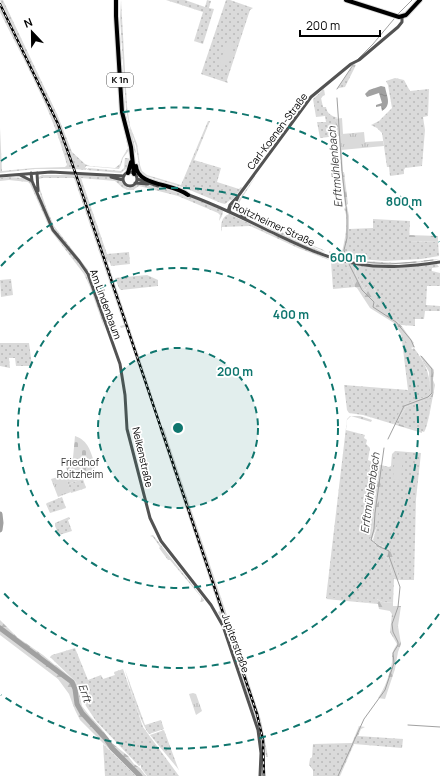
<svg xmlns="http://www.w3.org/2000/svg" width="440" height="776" font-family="Manrope,sans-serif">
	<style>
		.grass { fill: url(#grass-dots) }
		.forest { fill: url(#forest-firs) }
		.cemetery { fill: url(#cemetery-stones) }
		.park { fill: url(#park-tufts) }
		.pitch { fill: #dadada }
		.water { fill: url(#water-ripples) }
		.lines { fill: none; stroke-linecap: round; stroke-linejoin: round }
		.stream { stroke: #a1a1a1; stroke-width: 1 }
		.river { stroke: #a1a1a1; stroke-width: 5 }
		.primary-casing { stroke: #dbdbdb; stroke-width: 6 }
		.tertiary { stroke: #535353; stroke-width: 3 }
		.primary { stroke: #000; stroke-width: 4 }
		.rail-casing { stroke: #000; stroke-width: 2.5 }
		.rail { stroke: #fff; stroke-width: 1; stroke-dasharray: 3; stroke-linecap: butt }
		.ring { fill: none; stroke: #0f766e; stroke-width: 2; stroke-dasharray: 7 5 }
		.labels { text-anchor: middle; stroke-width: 3.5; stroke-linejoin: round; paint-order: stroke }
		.shield { fill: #fff; stroke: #4c4c4c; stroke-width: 1 }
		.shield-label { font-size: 9px; font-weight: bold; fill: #000 }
		.street-label { font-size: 10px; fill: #000; stroke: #fff }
		.park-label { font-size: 10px; fill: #313131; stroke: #fff }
		.water-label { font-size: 11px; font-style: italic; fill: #424242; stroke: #fff }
		.centre { fill: #0f766e; stroke: #fff; stroke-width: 2 }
		.ring-label { font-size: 12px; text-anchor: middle; font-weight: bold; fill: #0f766e; stroke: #fff; stroke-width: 3.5; stroke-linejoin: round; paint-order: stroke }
	</style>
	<defs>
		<pattern id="grass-dots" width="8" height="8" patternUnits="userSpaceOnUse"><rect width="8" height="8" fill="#dadada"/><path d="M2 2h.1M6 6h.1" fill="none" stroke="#b9b9b9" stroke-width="1.8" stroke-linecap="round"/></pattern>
		<pattern id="forest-firs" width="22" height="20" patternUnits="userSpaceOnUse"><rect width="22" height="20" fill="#dadada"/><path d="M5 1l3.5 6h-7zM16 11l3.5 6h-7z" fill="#b9b9b9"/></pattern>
		<pattern id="cemetery-stones" width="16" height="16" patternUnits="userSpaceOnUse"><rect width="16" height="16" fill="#dadada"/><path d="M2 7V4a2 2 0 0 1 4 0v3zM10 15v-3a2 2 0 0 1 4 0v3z" fill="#b9b9b9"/></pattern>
		<pattern id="park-tufts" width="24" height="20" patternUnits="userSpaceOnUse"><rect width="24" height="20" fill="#dadada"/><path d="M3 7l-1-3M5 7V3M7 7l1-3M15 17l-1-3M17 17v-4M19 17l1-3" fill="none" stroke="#b9b9b9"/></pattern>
		<pattern id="water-ripples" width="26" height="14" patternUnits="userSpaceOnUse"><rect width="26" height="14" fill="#a1a1a1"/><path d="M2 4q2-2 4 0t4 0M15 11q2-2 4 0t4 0" fill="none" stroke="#898989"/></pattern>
	</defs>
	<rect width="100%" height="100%" fill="#fff"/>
	<path class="grass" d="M0 0H3L57 114 72 152 85 164 90 166 115 168 120 164 122 158 128 148 119 106 113 0H115L121 115 130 149 123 158 121 165 119 169 86 166 85 168H87L86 170 75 169 59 125Z
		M118 0H119V19L125 109 128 125 132 134 136 152 135 153 130 135 127 129 123 110Z
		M121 0 127 106 130 126 137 144 140 165 142 171 147 175 181 185 208 121H210L194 160 221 168 217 182 239 189 241 187 242 188 232 200H230L225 204 221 203 185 188 146 176 140 171 136 146 129 125 126 109 120 18Z
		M166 0H185L205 7 207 0 211 1 209 8 214 9 203 44 194 41 203 12Z
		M226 0H230L253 8 250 10 227 80 228 83 201 74Z
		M0 6 55 119 73 169H35L0 173V128L2 171 33 168 65 167 67 165C53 111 24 61 0 12Z
		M354 64 356 65 345 87 339 88 337 89Z
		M395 78 404 80 410 91 429 89 428 116 423 117 425 130 422 166 405 168 404 170V174L390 176 389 167H387L382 133 377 128 371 125 379 121 392 108 388 85 386 81Z
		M324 89 325 95 323 96 321 98 323 107H326C327 114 332 116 338 118L335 119 337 136 320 138 317 122H326L325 116 316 117 313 99Z
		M125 158H128L131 160 127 168 121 173 87 170 88 168 121 171 124 168Z
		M42 175H75L158 424 125 327 121 328 120 326 124 325 74 178H42L39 179 38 183 46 207 54 226 89 271 93 279 109 328 112 329 108 327C102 309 98 289 88 273 81 259 69 249 60 237 48 221 42 202 37 183V178Z
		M76 175C90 175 106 175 119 180 123 182 124 186 129 188 133 187 136 184 140 184 160 185 205 201 223 211L222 216 219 221 220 215 218 213 178 196 139 186 133 190H128L123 188 115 181 81 178 107 254 129 252 130 264 111 266 109 260 108 263 162 425Z
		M256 176 240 201V204C250 220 291 236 309 244 315 247 322 248 326 252 304 243 251 221 238 204V201Z
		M8 177 24 178 31 182 52 229 75 258 88 277 102 318 105 330 90 287 84 274 51 231 30 184 28 182 9 180 0 181V178Z
		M238 206 244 212 254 219 325 253C317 254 246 219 240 211 239 210 238 207 238 206Z
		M347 206 349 216V229L373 228V219L410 221 409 241 438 242 439 256 421 259 385 261 359 259 350 260 329 253V251L341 256C344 244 350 219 344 209Z
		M229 214 300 247 327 258 329 260 298 248 250 226 222 227 221 232C221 224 221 217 229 214Z
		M439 259 436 260C404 265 384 267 351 261H363L400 263Z
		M335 260 346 263 355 287 333 289 331 262Z
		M437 264 439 267 432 268V271L440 273V290V286H427L426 305 440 306V311H425L424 319H415V326L401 325C392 315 380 311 373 300L376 293 374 288 367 287 365 290 356 275 355 265 391 268Z
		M147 275 158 280V286L121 290 119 288 115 278Z
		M11 279 13 295 1 297 0 280Z
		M401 333 412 349 414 348C425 363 431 374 430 394L425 397 404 405 393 424 363 415 349 413 347 410 344 385 408 390Z
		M0 343H29L32 366H16L15 358H9L10 368 0 366Z
		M430 398H432C430 407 428 427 424 432L396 423 406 407Z
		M350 416H360L372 420 371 422 351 416 347 420 346 430 365 435 364 438 367 440 366 444 370 448 368 460 377 464 389 467 391 466 392 454 395 451 421 453 416 499 414 580H400L389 548C383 547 376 545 373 540L377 526 378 469 372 536 370 539 388 559 394 579 393 603 382 602 377 599 373 603 326 598 347 419Z
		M160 427 165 443 229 634 227 633 218 612 220 611 159 428Z
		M161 427 164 428 168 441 232 630 231 633Z
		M83 479 86 488 71 493 68 484Z
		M62 497 66 508 50 513 46 504 47 503Z
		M69 517 70 519 68 520 72 531 59 535 55 526V523Z
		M153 535 204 600V601L200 602 201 600V597L170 560H168L159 548 160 547 153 537 150 536Z
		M231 635 234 636 261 720 268 757H266L264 742 260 720Z
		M230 636C245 681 266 727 263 776H262L263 753 258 725 229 637Z
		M75 648 88 680 101 675 103 679 115 675 114 672 123 669 143 727 179 776H147L141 768V765L139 766 96 721 86 706 76 682 50 657 52 655Z
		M125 670 145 725 161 720 164 729 149 734C139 720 130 688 125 670Z
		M359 726 365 727 361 729 358 736 403 739 402 748 354 744 340 776H313V770L309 765 310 759 312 757 313 744 352 743Z
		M164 730 178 768 179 770 150 735Z
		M103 744 136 776H105Z"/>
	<path class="forest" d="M342 118 343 134 341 136 343 172H344L348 204 345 206 341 170 339 136H337L335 119Z
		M409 235 438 236V242L409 241Z
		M346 264 355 265 356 275 365 290 369 285 373 286 376 293 374 300C382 312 389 312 398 322 404 328 408 336 414 343L413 344 415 347 410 348 394 323 370 308 357 288 355 287Z
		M420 356H422L434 370 433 380 435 385 428 422 431 398 406 407 396 423 422 431V433L393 424 403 405 425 397V395L430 393 429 372Z
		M378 469H382L377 526 372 539C376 547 384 546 390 549L400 580 394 579 388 559 370 539 372 535Z
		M328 597 373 603 375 598 382 602 393 603V606H401L398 626 401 644 398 652 395 669 385 699 378 698C385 688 390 674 392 662 392 653 392 652 397 644L390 632 392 614 390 611 379 609 378 604 326 599Z
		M0 620 17 637 43 655 55 665H56L75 681 77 684 82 706 89 715 101 728 112 743 128 756 134 764 140 768 146 776H136L80 720 75 710 69 694 58 679 0 635Z"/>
	<path class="cemetery" d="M75 436C89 441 90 451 95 464L96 465 94 466 96 473 98 472 99 474 68 484 65 475 68 474 64 458H73Z"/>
	<path class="park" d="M364 132 365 142 383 141 384 146 341 150V136L342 134Z
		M65 475 71 492 58 497 51 479Z
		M193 693 196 694 202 711 196 715 189 694Z"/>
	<path class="pitch" d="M227 41 235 43 228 66 220 63Z
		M395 455H403L401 480 393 479Z"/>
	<path class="water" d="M381 86 385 87C387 97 392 105 382 111L381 106 376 107V105L382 103 379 93 367 97 365 94 369 90Z"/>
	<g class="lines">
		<path class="stream" d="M398 14 412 0
			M356 61 373 44 394 19
			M337 89 353 65
			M337 98 342 171 347 215V238L344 250 346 259
			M424 261 433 260
			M364 262 389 264 416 262
			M349 264 362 290 374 302 373 307 396 322 411 340 414 347
			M388 439 404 406 428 397 432 393V369L421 356
			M408 725 440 727
			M338 776 364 719 385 690 394 663 393 653 398 645V642L393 632 392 624 398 607 400 587 389 556V551L380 547 371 540 374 529 375 513 384 448"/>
		<path class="river" d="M0 514 1 523 0 530
			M0 628 72 682 75 689 77 704 82 713 106 739 112 748 140 776"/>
		<defs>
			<path id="primary" d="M116 0V16L122 112 131 147 134 174
				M346 0 399 17 406 15 420 0
				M136 166C137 186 174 183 188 195
				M128 173 131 162"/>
		</defs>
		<use href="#primary" class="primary-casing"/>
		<path class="tertiary" d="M123 179a7 7 0 1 1 14 0a7 7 0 1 1-14 0Z
			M31 173 32 181 53 230 79 261 88 274 120 364 125 395 127 429 150 518 161 541 211 605 223 626 258 730 261 753 260 776
			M37 173 38 191
			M20 175 32 181
			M0 176 51 172 124 176
			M111 177 123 180
			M137 179 158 186
			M135 183 148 184
			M186 194C214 204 241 217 267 230 297 244 326 259 358 264 386 269 412 266 440 262
			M236 203 238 210 245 218
			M228 211 230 205 239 195 311 97 351 64 359 60 398 27 402 22V17
			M228 211 233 207 238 197"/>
		<use href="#primary" class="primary"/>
		<defs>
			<path id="rail" d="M0 4 58 124 74 169 257 714 263 740 264 776"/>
		</defs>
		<use href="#rail" class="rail-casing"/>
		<use href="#rail" class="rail"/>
	</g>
	<circle cx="178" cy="428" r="80" fill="#0f766e" fill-opacity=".12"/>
	<g class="ring">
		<circle cx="178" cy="428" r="80"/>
		<circle cx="178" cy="428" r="160"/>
		<path d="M1 266A240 240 0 1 1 1 590"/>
		<path d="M439 614A320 320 0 0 1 1 695M1 161A320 320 0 0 1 439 242"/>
	</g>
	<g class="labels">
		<rect class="shield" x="107" y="73" width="26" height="14" rx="3"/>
		<g class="shield-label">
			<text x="120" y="83">K 1n</text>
		</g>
		<g class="street-label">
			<text transform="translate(277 131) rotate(-53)" y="4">Carl-Koenen-Straße</text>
			<text transform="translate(274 224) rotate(25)" y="4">Roitzheimer Straße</text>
			<text transform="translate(106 304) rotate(70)" y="4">Am Lindenbaum</text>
			<text transform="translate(143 457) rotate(77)" y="4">Nelkenstraße</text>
			<text transform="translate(236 643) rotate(70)" y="4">Jupiterstraße</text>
		</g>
		<g class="park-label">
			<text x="80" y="466">Friedhof<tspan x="80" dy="12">Roitzheim</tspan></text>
		</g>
		<g class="water-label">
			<text transform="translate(335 167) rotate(-95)" y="4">Erftmühlenbach</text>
			<text transform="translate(370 493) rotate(-82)" y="4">Erftmühlenbach</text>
			<text transform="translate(85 693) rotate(71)" y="4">Erft</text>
		</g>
	</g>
	<circle cx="178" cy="428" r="6" class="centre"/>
	<g class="ring-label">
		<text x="404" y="206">800 m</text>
		<text x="348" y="262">600 m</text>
		<text x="291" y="319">400 m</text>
		<text x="235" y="376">200 m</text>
	</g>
	<g transform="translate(32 32) rotate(338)" stroke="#ffffff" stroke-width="3" paint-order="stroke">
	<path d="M0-3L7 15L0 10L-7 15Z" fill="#000000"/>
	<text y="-6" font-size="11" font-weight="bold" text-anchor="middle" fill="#000000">N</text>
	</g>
	<path d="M300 30v6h80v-6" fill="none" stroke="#000000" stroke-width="2"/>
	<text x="306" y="30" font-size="12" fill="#000000" stroke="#ffffff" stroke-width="3" paint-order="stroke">200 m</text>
</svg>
